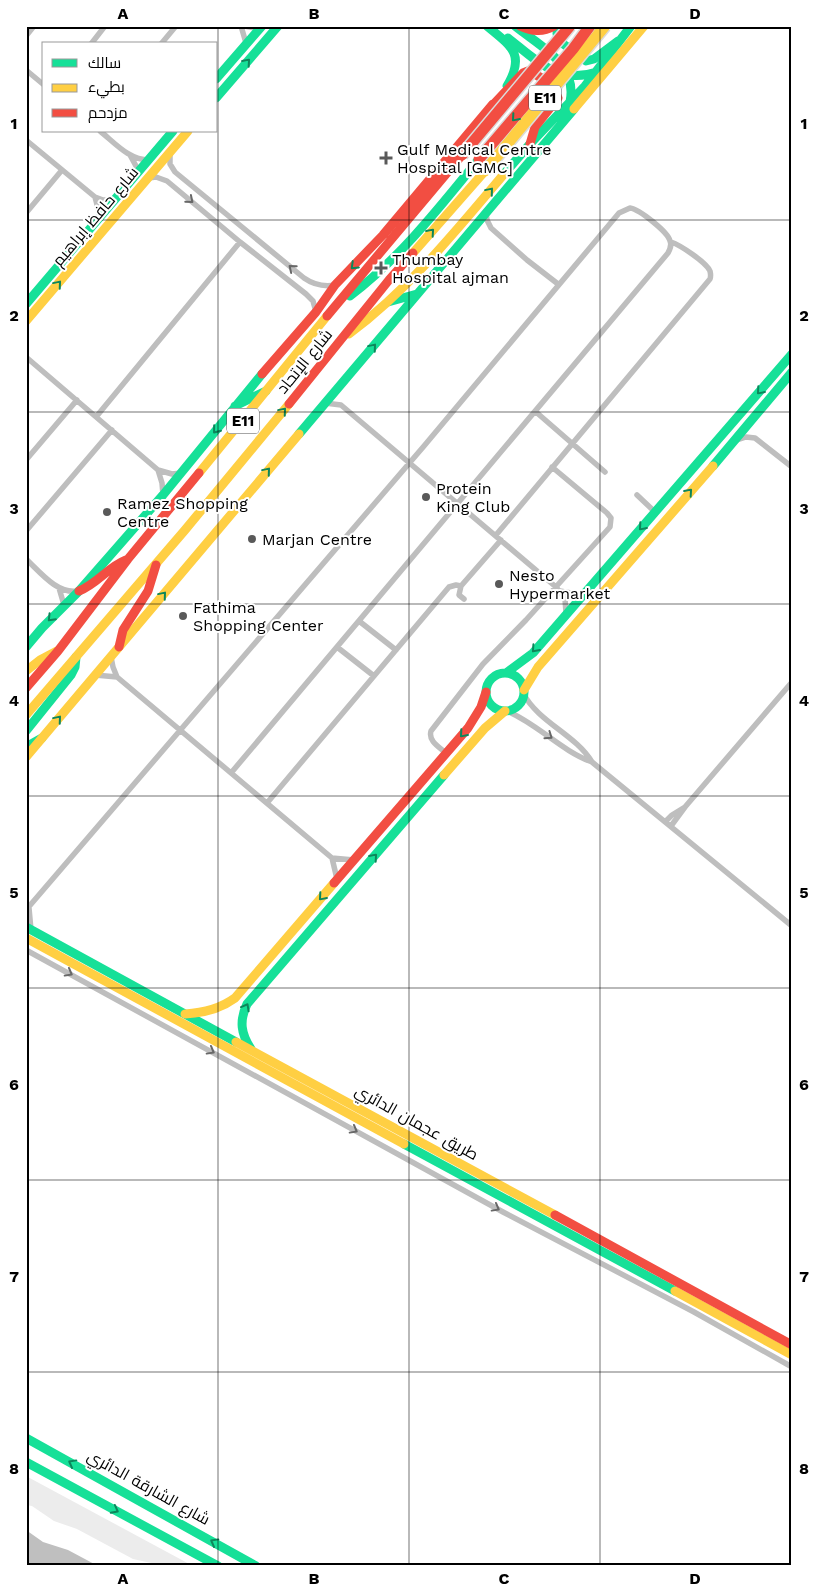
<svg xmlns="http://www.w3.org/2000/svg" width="818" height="1592" font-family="'Work Sans',Cairo,sans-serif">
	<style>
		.green { fill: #ececec }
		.water { fill: #bfbfbf }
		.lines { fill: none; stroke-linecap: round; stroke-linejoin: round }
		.street { stroke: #bebebe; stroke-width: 5.5 }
		.fast { stroke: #16e098; stroke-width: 9 }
		.slow { stroke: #ffcf43; stroke-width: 9 }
		.jam { stroke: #f24e42; stroke-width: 9 }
		.slow-bridge-casing { stroke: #dbdbdb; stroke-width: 14; stroke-linecap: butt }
		.jam-bridge-casing { stroke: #dbdbdb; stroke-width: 14; stroke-linecap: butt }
		.slow-bridge { stroke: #ffcf43; stroke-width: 11 }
		.jam-bridge { stroke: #f24e42; stroke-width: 11 }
		.oneway { stroke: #0d865b }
		.oneway2 { stroke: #686868 }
		.grid { fill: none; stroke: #000; stroke-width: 1; stroke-opacity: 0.55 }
		.poi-dot { fill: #595959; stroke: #fff; stroke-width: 2 }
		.labels { text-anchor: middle; stroke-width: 4; stroke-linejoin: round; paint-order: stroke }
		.shield { fill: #fff; stroke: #4c4c4c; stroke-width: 1 }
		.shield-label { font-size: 15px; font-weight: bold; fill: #000 }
		.poi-label { font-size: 16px; fill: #000; stroke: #fff; text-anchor: start }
		.street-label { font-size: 16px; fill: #000; stroke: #fff }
		.neatline { fill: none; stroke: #000; stroke-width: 2 }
		.grid-label { font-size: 16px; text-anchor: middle; font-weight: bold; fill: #000 }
	</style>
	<rect width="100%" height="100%" fill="#fff"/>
	<path class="green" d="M26 1476 193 1566H165L133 1559 77 1529 54 1521 32 1506 26 1505Z"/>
	<path class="water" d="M26 1530 43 1542 68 1550 98 1566H26Z"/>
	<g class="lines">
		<path class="street" d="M241 26 246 43
			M244 26 260 29
			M26 36 34 26
			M91 44 105 26
			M161 44 176 26
			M26 70 44 85
			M100 131C115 143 129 160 149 160
			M26 140 95 197 103 200H115
			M170 154V164L175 172 304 278C314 285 323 287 335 285
			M130 155 136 166 137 174
			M149 178 156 177 167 181 240 242 306 294 313 301 316 312
			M95 197 100 216
			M486 212 487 220 491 228 527 260 558 284
			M26 213 62 170
			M26 357 158 470 172 474 181 473
			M325 403 341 405 556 587 565 599 566 613
			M536 412 605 472
			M96 417 240 242
			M737 440 746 437 755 438 792 467
			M26 460 77 400
			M158 470 162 483 163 495
			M637 495 655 512
			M26 531 112 430
			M496 535 710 279C711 276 711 275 710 271 706 262 680 245 671 242
			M26 559C40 572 57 594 77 591
			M59 588 64 605
			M560 591 582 595
			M464 599 459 595 461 586 501 540
			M359 621 396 650
			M337 647 374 676
			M111 657 113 667 117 677 332 858 354 860
			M95 675 117 677
			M523 693C539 723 575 734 592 762
			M507 711C538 724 561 751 592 762L792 926
			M446 753C439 747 428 741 431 731L483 664 526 620 610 527 611 518 607 513 552 467
			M267 803 449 587 456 585 461 586
			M666 821 672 815 685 807
			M671 826 685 807 792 682
			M332 858 337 879
			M29 908 31 930
			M26 910 424 446 619 213 630 208C639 209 668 232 670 241 672 245 670 249 668 253L231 773
			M26 950 503 1212 694 1312 792 1367"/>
		<path class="fast" d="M487 26C511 46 526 54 507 86
			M515 26C541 47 578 64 570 102
			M562 26 557 33 558 40 586 61 594 59 618 41
			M508 38C536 60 558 85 597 72
			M216 79 262 26
			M216 98 278 26
			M504 174 530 144 585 86 631 26
			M350 296C401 257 439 208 479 159
			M388 302 417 294
			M26 304 173 131
			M235 406 266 391
			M299 434 574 109
			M713 466 792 372
			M26 647 42 628 79 591 163 495 262 374
			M506 673 533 653 792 354
			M486 692a19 19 0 1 1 38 0a19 19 0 1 1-38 0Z
			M26 731 71 675 75 667 76 657
			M26 747 42 738
			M26 927 236 1042
			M251 1049C241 1034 239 1021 247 1004L444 775
			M404 1144 675 1291
			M26 1438 256 1566
			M26 1462 218 1566"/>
		<path class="slow" d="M574 109 644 26
			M413 253 485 171
			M26 321 188 131
			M349 334C409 289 456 231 504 174
			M199 473 327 316
			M26 671 40 660 57 651
			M524 690 538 667 713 466
			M26 715 185 530 289 404
			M26 757 299 434
			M444 775 485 728 505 711
			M26 938 404 1144
			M185 1014C204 1013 220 1009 235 998L334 883
			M236 1042 555 1215
			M675 1291 792 1355"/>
		<path class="jam" d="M520 26C532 31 542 33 554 26
			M489 109 523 73 528 71C540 76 553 85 558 98L535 127 530 144
			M327 316 462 155
			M262 374 316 312 335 285 383 235 493 104
			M289 404 389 280 413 253
			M79 591C97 584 108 567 126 560
			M119 647 123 630 148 591 156 565
			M26 688 58 651 128 559 199 473
			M334 883 468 728 481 707 486 692
			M555 1215 792 1345"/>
		<defs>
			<path id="slow-bridge" d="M485 171 605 26"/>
			<path id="jam-bridge" d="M462 155 570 26
				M479 159 573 49 590 26"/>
		</defs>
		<use href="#slow-bridge" class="slow-bridge-casing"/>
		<use href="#jam-bridge" class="jam-bridge-casing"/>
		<use href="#slow-bridge" class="slow-bridge"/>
		<use href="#jam-bridge" class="jam-bridge"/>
	</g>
	<defs><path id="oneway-chevron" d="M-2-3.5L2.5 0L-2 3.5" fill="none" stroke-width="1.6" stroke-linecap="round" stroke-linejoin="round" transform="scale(1.25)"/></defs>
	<g class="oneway">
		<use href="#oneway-chevron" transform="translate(247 62) rotate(-49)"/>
		<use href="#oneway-chevron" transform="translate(515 118) rotate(131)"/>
		<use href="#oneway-chevron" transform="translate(490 191) rotate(-50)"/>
		<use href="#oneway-chevron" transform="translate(431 232) rotate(-49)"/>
		<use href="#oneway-chevron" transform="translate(354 266) rotate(136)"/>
		<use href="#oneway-chevron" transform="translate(58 284) rotate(-50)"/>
		<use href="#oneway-chevron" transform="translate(373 347) rotate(-50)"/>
		<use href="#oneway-chevron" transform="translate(760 391) rotate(131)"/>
		<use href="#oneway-chevron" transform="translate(283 411) rotate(-50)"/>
		<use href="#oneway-chevron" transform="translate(216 430) rotate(129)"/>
		<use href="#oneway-chevron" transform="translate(267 471) rotate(-50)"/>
		<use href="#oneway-chevron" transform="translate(689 492) rotate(-49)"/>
		<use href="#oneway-chevron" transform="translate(642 527) rotate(131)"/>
		<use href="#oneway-chevron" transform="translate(163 595) rotate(-50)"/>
		<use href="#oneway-chevron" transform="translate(51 618) rotate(134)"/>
		<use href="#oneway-chevron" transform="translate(535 649) rotate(132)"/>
		<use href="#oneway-chevron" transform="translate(58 719) rotate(-50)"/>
		<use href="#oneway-chevron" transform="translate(463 734) rotate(131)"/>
		<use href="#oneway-chevron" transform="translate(374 857) rotate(-49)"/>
		<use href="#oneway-chevron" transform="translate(322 897) rotate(131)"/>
		<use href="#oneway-chevron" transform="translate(246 1007) rotate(-61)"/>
		<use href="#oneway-chevron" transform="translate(72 1463) rotate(-151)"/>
		<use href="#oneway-chevron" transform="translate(115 1510) rotate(28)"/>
		<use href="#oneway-chevron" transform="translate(214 1542) rotate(-151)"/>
	</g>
	<g class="oneway2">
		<use href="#oneway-chevron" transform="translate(190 200) rotate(40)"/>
		<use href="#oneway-chevron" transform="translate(292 268) rotate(-141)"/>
		<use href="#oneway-chevron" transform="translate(549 736) rotate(35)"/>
		<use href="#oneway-chevron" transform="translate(69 973) rotate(29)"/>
		<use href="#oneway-chevron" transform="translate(211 1051) rotate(29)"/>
		<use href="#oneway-chevron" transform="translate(354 1130) rotate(29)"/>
		<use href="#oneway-chevron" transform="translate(496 1208) rotate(29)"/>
	</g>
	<path class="grid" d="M218 26V1566M409 26V1566M600 26V1566M26 220H792M26 412H792M26 604H792M26 796H792M26 988H792M26 1180H792M26 1372H792"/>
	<g class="poi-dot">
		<path d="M383.5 150.5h5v5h5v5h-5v5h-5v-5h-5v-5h5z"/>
		<path d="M378.5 260.5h5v5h5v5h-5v5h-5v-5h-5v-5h5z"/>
		<circle cx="426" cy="497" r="5"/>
		<circle cx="107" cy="512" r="5"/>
		<circle cx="252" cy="539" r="5"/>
		<circle cx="499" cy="584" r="5"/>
		<circle cx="183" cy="616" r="5"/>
	</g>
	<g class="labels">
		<g class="shield">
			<rect x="529" y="85.5" width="32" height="25" rx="4"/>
			<rect x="227" y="408.5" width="32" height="25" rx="4"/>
		</g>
		<g class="shield-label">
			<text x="545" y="103">E11</text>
			<text x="243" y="426">E11</text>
		</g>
		<g class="poi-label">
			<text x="397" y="155">Gulf Medical Centre<tspan x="397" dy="18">Hospital [GMC]</tspan></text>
			<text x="392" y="265">Thumbay<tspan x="392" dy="18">Hospital ajman</tspan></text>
			<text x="436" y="494">Protein<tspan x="436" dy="18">King Club</tspan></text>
			<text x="117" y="509">Ramez Shopping<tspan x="117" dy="18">Centre</tspan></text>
			<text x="262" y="545">Marjan Centre</text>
			<text x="509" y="581">Nesto<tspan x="509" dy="18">Hypermarket</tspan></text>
			<text x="193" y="613">Fathima<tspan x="193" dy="18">Shopping Center</tspan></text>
		</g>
		<g class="street-label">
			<text transform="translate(95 216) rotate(-50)" y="6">شارع حافظ إبراهيم</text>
			<text transform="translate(304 361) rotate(-51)" y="6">شارع الإتحاد</text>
			<text transform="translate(417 1122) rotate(29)" y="6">طريق عجمان الدائري</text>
			<text transform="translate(149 1487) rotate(29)" y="6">شارع الشارقة الدائري</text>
		</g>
	</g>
	<rect width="818" height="1592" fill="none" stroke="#ffffff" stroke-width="55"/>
	<rect x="42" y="42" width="175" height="90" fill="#ffffff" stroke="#999999"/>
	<rect x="52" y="59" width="25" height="8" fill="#16e098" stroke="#999999"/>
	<text x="88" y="68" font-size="15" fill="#000000">سالك</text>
	<rect x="52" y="84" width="25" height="8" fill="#ffcf43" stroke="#999999"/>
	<text x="88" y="92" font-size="15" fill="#000000">بطيء</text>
	<rect x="52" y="109" width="25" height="8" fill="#f24e42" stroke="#999999"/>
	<text x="88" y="118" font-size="15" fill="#000000">مزدحم</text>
	<rect x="28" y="28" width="762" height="1536" class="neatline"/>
	<g class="grid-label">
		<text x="123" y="19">A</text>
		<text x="314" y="19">B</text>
		<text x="504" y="19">C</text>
		<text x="695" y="19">D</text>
		<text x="14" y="129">1</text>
		<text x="804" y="129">1</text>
		<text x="14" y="321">2</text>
		<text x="804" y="321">2</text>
		<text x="14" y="514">3</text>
		<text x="804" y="514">3</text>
		<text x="14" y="706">4</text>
		<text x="804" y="706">4</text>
		<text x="14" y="898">5</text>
		<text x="804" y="898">5</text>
		<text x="14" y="1090">6</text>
		<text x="804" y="1090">6</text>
		<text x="14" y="1282">7</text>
		<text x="804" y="1282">7</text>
		<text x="14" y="1474">8</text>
		<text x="804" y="1474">8</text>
		<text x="123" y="1584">A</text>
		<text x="314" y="1584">B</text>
		<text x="504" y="1584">C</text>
		<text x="695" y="1584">D</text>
	</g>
</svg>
